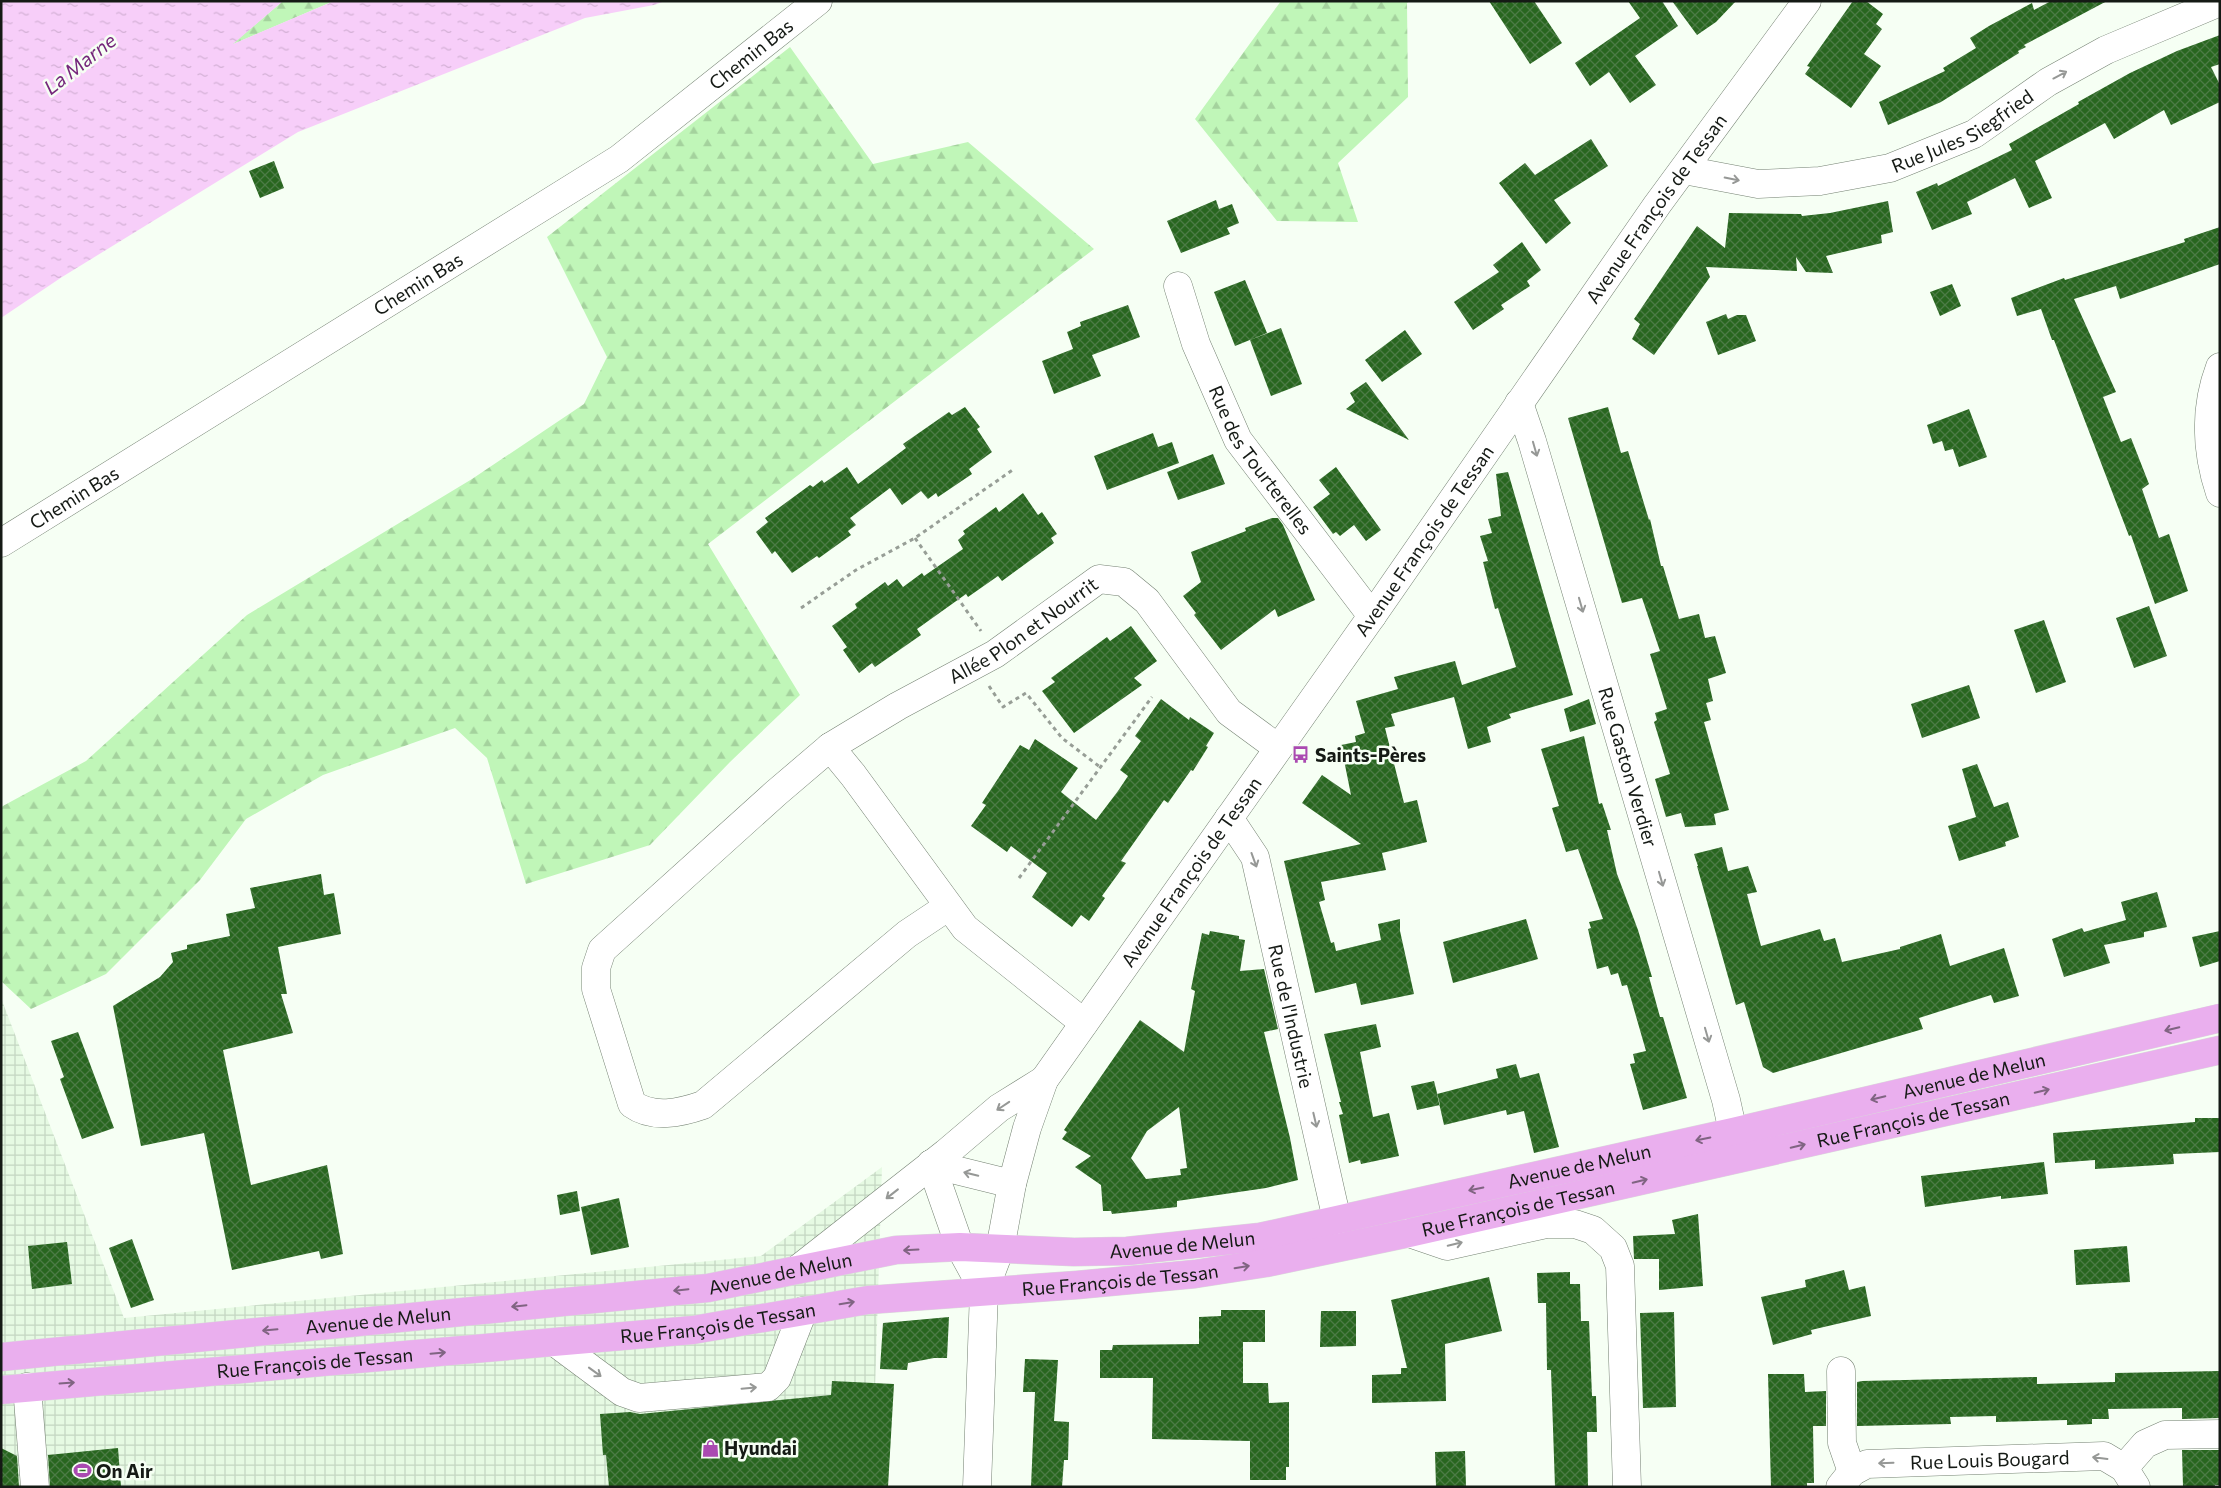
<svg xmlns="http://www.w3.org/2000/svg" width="2221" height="1488" font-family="Commissioner,sans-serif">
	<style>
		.industrial { fill: url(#industrial-grid) }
		.forest { fill: url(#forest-firs) }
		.water { fill: url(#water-ripples) }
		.building { fill: url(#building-cross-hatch); fill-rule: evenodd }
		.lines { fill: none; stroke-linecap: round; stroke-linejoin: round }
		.minor-casing { stroke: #758273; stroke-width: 29 }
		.major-casing { stroke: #dadada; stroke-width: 29 }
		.path { stroke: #979e96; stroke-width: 3; stroke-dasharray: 4 4; stroke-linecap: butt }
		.minor { stroke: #fff; stroke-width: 28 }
		.major { stroke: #eaafee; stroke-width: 28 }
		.oneway { stroke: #969896 }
		.oneway2 { stroke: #806482 }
		.labels { text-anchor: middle; stroke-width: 5; stroke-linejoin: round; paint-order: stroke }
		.street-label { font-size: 19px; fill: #151a15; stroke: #f6fff4 }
		.poi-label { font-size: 19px; font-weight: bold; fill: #151a15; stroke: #f6fff4; text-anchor: start }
		.water-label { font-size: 20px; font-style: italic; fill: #75277b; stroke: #f6fff4 }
	</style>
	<defs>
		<pattern id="industrial-grid" width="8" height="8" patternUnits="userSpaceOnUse" patternTransform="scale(1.25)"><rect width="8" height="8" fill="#e6fae3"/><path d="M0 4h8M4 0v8" fill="none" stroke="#c4d6c2"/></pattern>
		<pattern id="forest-firs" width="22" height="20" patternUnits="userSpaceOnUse" patternTransform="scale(1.25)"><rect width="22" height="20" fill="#c0f6b8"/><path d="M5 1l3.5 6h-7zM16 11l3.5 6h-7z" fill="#a4d29d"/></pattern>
		<pattern id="water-ripples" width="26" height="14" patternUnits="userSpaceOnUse" patternTransform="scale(1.25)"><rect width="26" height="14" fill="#f7cef9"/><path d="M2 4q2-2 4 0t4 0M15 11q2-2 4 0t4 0" fill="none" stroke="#d3b0d5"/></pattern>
		<pattern id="building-cross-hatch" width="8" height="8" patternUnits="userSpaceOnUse" patternTransform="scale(1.25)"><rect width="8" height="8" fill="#28661f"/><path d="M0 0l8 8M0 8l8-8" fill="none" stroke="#4c7b46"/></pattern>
	</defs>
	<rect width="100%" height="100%" fill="#f6fff4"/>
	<path class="industrial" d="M1 998 124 1318 761 1256 882 1167 872 1487H1Z"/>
	<path class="forest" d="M283 1H334L231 45Z
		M1281 1H1409L1407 3 1408 97 1338 163 1358 222 1277 221 1195 119Z
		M790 47 873 164 968 142 1094 249 708 544 800 695 730 762 650 845 526 884 487 758 455 728 323 775 246 819 200 880 106 974 31 1009 1 981V807L86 761 247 615 472 479 584 404 607 357 547 237Z"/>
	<path class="water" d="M1 1H283L233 44 334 1H665L654 5 585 18 298 132 62 277 1 318Z"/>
	<path class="building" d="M1489 1H1534L1562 43 1530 64Z
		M1628 1H1662L1678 26 1635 56 1656 85 1630 103 1609 72 1590 86 1575 63 1640 18Z
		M1672 1H1736L1716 22 1697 35Z
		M1853 1H1866L1883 14 1876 24 1882 29 1864 54 1881 66 1851 108 1805 74 1810 67 1807 66Z
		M2051 1H2107L2024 45 2026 47 2018 51 2019 53 1941 102 1888 125 1879 102 1945 71 1943 68 1976 48 1970 38 1989 26 2032 3 2034 10Z
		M2220 35V64L2211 67 2220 85V102L2171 125 2164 110 2114 139 2105 123 2035 161 2052 198 2029 208 2015 178 1967 202 1972 214 1932 230 1916 192 1937 183 1938 186 2012 150 2009 144 2079 104 2078 102 2130 73 2177 51Z
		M1591 139 1608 166 1554 200 1571 223 1546 244 1499 183 1525 163 1535 175Z
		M274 161 284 188 260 198 249 171Z
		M1216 200 1219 209 1232 204 1239 223 1227 228 1230 234 1181 253 1167 221Z
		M1888 201 1893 232 1881 235 1882 243 1826 256 1833 273 1806 272 1796 257 1797 271 1706 267 1710 277 1654 355 1632 339 1640 324 1634 319 1697 226 1725 248 1729 213 1801 214 1802 216 1830 213Z
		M2220 227V264L2120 299 2116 286 2074 299 2116 392 2103 397 2121 442 2131 438 2149 484 2142 489 2159 538 2169 534 2188 591 2155 604 2131 535 2129 536 2054 340H2052L2041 309 2017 316 2011 298 2064 278 2065 280 2185 242 2184 239Z
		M1522 242 1541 270 1527 281 1530 286 1501 305 1504 309 1473 330 1454 302 1499 272 1493 265Z
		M1245 280 1267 333 1235 346 1214 292Z
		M1952 284 1961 306 1940 316 1930 292Z
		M1128 305 1140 337 1092 355 1101 376 1054 394 1042 361 1073 349 1067 332 1081 326 1080 322Z
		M1726 314 1728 319 1737 315H1746L1756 341 1718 355 1706 322Z
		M1281 328 1302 384 1271 396 1250 340Z
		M1405 330 1422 354 1382 382 1365 360Z
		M1366 382 1409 440 1346 409 1355 402 1350 393Z
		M965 407 980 427 977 429 992 452 969 469 972 474 938 497 936 493 928 499 921 491 902 505 890 488 850 518 856 525 848 531 851 535 819 558 817 556 792 573 775 551 772 554 756 532 768 522 765 518 810 485 813 487 822 480 824 483 847 467 858 484 906 448 903 444 949 412 952 415Z
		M1608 407 1621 453 1628 451 1649 520 1650 519 1661 566H1663L1679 619 1699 614 1705 638 1715 636 1726 673 1708 679 1713 701 1706 703 1711 720 1704 722 1729 810 1714 814 1716 825 1685 827 1681 813 1666 817 1655 779 1670 774 1654 722 1657 720 1655 713 1667 709 1650 654 1660 651 1642 598 1622 603 1568 418Z
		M1969 409 1987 457 1959 467 1953 449 1945 451 1942 441 1933 444 1927 425Z
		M1153 433 1158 447 1172 442 1179 463 1107 490 1094 456Z
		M1213 454 1225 484 1178 500 1167 472Z
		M1336 467 1381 530 1366 541 1354 525 1340 536 1336 532 1333 534 1313 507 1330 494 1319 480Z
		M1508 472 1573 695 1509 714 1511 718 1487 727 1491 742 1468 749 1454 697 1391 714 1395 726 1385 728 1404 803 1417 800 1427 842 1382 853 1386 870 1321 882 1325 900 1319 902 1331 943 1334 942 1336 951 1381 940 1378 924 1400 919V931L1414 994 1361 1005 1356 983 1315 993 1284 861 1361 844 1302 803 1322 775 1351 795 1341 745 1356 742 1355 736 1365 733 1356 701 1398 689 1394 677 1455 661 1462 685 1516 667 1498 608 1495 609 1483 562 1488 561 1480 536 1492 533 1488 519 1501 516 1496 474Z
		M1023 493 1038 515 1042 512 1057 534 1051 538 1054 543 1002 581 998 576 968 597 966 594 917 629 921 635 875 667 872 663 859 673 843 650 847 647 832 626 857 608 855 604 885 582 888 586 897 579 903 587 922 573 924 576 963 549 958 540 965 534 963 531 996 507 999 512Z
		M1272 518H1278L1283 525 1315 600 1278 617 1275 609 1221 650 1194 615 1196 613 1183 596 1201 582 1191 552 1246 531 1245 528Z
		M2149 606 2167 656 2134 668 2116 618Z
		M2044 620 2066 682 2036 693 2014 630Z
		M1131 626 1157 661 1134 678 1142 685 1074 733 1042 691 1055 682 1051 678 1107 637 1110 641Z
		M1969 685 1980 718 1922 738 1911 704Z
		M1161 699 1189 720 1190 717 1214 733 1206 746 1208 747 1193 771 1191 770 1168 803 1164 800 1121 861 1126 863 1102 896 1105 898 1089 921 1081 915 1072 927 1032 897 1047 873 1011 846 1007 852 971 826 986 805 982 803 1020 745 1029 750 1035 739 1078 768 1061 792 1096 820 1118 791 1120 792 1118 791 1128 776 1120 770 1141 741 1135 736Z
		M1589 699 1596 724 1570 732 1564 709Z
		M1584 736 1599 804 1602 803 1611 830H1607L1617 874 1638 930 1652 977H1649L1660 1017H1663L1687 1098 1643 1110 1630 1064 1635 1063 1633 1054 1646 1051 1627 985 1622 986 1618 973 1611 975 1608 966 1597 969 1588 929 1591 928 1589 922 1603 919 1578 849 1566 852 1552 808 1559 806 1541 749Z
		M1977 764 1994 807 2008 802 2019 837 2005 842 2006 846 1959 861 1948 826 1976 817 1962 769Z
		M1722 847 1728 871 1748 866 1757 892 1747 894 1761 946 1820 929 1824 941 1835 938 1842 962 1900 949V947L1941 934 1950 966 2004 948 2019 996 1994 1003 1991 995 1919 1018 1923 1029 1773 1073 1763 1067 1744 1002 1736 1005 1697 866H1698L1694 854Z
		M321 874 324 895 334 893 341 934 278 947 287 994H281L293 1033 223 1050 251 1185 327 1165 343 1254 321 1259 319 1251 232 1270 204 1133 141 1146 113 1006 160 977 173 962 171 953 187 949V945L230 936 226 914 255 908 250 888Z
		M2157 892 2167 927 2144 932V937L2104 945 2110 963 2064 977 2052 939 2082 928 2084 932 2126 920 2121 902Z
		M1526 919 1538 959 1453 983 1443 942Z
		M1210 931 1239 936V939L1245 940 1240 971 1264 969 1278 1029 1264 1032 1290 1138 1298 1180 1266 1188 1177 1201V1207L1112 1214 1111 1211H1103L1101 1185 1075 1167 1091 1156 1062 1139 1067 1132 1064 1130 1140 1020 1184 1052 1195 991 1191 989 1202 933 1209 935ZM1179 1107 1187 1168 1180 1169 1181 1175 1146 1179 1131 1158 1147 1131Z
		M2220 931V961L2200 967 2192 937Z
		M1376 1024 1381 1047 1360 1052 1373 1117 1389 1113 1399 1156 1361 1164 1360 1160 1349 1163 1339 1115 1343 1114 1339 1102H1341L1324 1034Z
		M78 1032 114 1128 82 1139 60 1079 64 1077 51 1041Z
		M1516 1064 1520 1078 1539 1073 1559 1147 1534 1153 1524 1111 1507 1115 1506 1110 1444 1125 1437 1094 1498 1078 1496 1069Z
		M1434 1081 1440 1105 1417 1110 1411 1086Z
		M2195 1118H2220V1152L2173 1154 2174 1164 2095 1169V1160L2055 1163 2053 1133 2195 1122Z
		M2044 1162 2048 1194 2001 1199V1196L1925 1207 1921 1176Z
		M577 1191 580 1211 560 1215 557 1195Z
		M619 1198 629 1247 591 1255 581 1207Z
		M1698 1214 1703 1286 1659 1290V1259H1634L1633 1236 1675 1234 1672 1220Z
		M132 1239 154 1300 131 1308 109 1248Z
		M67 1242 72 1284 32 1289 28 1246Z
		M2127 1246 2130 1282 2076 1285 2074 1250Z
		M1844 1270 1849 1290 1865 1286 1871 1316 1811 1330 1812 1334 1773 1345 1761 1297 1806 1287 1805 1280Z
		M1570 1272V1284H1580L1581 1321H1589L1592 1396H1596L1597 1432H1587L1588 1487H1555L1551 1370H1547L1546 1303H1538L1537 1273Z
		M1489 1277 1502 1331 1445 1344 1446 1401 1372 1403V1375L1401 1374V1368H1407L1391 1300Z
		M1221 1310H1265V1342H1243V1383H1268L1269 1403 1289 1402V1467H1286V1480H1250V1441L1152 1439 1153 1378H1100V1350H1112L1113 1345 1199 1344V1317L1221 1316Z
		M1321 1311H1356V1346L1320 1347Z
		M1674 1312 1676 1407 1643 1408 1640 1313Z
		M949 1317 947 1358H934L908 1363 907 1370 880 1369 883 1323Z
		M1025 1359 1058 1360 1054 1421 1069 1422 1068 1460H1064L1062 1487H1031L1035 1392H1023Z
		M2220 1371V1418L2182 1419V1408L2108 1409 2109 1419H2092V1424L2067 1425V1420L1996 1422V1416L1950 1417 1951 1424 1857 1426V1382L1862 1381 2037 1377V1384L2075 1383 2115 1382V1373Z
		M1768 1374H1804L1805 1392 1826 1391V1426H1813L1814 1483H1807V1487H1771Z
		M832 1381 894 1384 888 1487H609L606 1455H603L600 1414 630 1412 640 1414 831 1395Z
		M1 1448 17 1456 19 1487H1Z
		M118 1448 121 1487H50L48 1455Z
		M2182 1450H2220V1485H2215V1487H2183Z
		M1465 1451 1466 1487H1436L1435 1452Z"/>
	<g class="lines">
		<defs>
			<g id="minor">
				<path id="s1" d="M1684 170 1758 184 1820 181 1890 168 1974 134 2048 82 2106 50 2220 2"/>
				<path id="s2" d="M1178 286 1196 344 1238 440 1372 616"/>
				<path d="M2220 367C2204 409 2206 451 2220 493"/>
				<path id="s3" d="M1519 403 1532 441 1726 1100 1733 1132"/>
				<path id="s4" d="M1 543 619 159 818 1"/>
				<path id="s5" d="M830 747 898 706 995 654 1099 579 1124 582 1147 601 1229 712 1278 748"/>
				<path id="s6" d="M1229 818 1255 857 1337 1220"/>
				<path d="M949 906 907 934 703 1105C680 1113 653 1119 632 1104L596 989V968L602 950 776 793 830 747 853 775 965 928 1084 1023"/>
				<path d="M931 1164 960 1247 984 1291"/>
				<path d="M931 1164 1012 1184"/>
				<path d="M1409 1233 1447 1246 1546 1224H1575L1593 1230 1613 1248 1620 1266 1627 1487"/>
				<path d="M798 1269 946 1153 999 1108 1044 1080"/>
				<path d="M556 1343 622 1392 639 1398 768 1387 777 1378 803 1311"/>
				<path d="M1841 1371 1842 1443 1852 1472"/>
				<path d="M27 1387 35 1487"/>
				<path d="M2124 1468 2145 1444 2165 1435 2220 1434"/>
				<path id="s7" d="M977 1487 984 1291 1000 1249 1012 1184 1027 1128 1044 1080 1372 616 1657 205 1807 1"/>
				<path id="s8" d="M1840 1487 1852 1472 1867 1464 2104 1456 2124 1468 2136 1487"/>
			</g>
			<g id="major">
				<path id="s9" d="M1 1357 708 1288 896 1250 960 1247 1074 1252 1127 1251 1260 1237 1733 1132 2220 1018"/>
				<path id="s10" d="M1 1390 693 1330 868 1300 1077 1285 1195 1274 1266 1263 1409 1233 2220 1050"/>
			</g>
		</defs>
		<use href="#minor" class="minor-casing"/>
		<use href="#major" class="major-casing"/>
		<path class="path" d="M915 538 981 631
			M801 608 856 570 915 538 1014 469
			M989 686 1003 707 1026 693 1062 738 1100 767
			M1019 878 1152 697"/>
		<use href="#minor" class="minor"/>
		<use href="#major" class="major"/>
	</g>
	<defs><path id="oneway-shaft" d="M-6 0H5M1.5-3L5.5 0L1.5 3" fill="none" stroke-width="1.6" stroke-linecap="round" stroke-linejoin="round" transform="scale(1.25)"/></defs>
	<g class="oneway">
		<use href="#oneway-shaft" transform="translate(2060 75) rotate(-28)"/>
		<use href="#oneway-shaft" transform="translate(1732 179) rotate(11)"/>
		<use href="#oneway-shaft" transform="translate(1535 449) rotate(74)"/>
		<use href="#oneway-shaft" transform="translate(1581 605) rotate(74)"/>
		<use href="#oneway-shaft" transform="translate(1254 860) rotate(70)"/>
		<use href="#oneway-shaft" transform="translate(1661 879) rotate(74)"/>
		<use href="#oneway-shaft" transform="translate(1707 1035) rotate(74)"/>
		<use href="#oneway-shaft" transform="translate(1003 1106) rotate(146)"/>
		<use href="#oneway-shaft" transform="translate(1315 1120) rotate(77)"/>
		<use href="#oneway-shaft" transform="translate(971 1174) rotate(-166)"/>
		<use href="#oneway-shaft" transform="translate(892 1194) rotate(142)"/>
		<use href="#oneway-shaft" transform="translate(1455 1244) rotate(-13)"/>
		<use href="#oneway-shaft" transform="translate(595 1372) rotate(36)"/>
		<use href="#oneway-shaft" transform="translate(749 1388) rotate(-5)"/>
		<use href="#oneway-shaft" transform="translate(2100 1458) rotate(-173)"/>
		<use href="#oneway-shaft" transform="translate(1886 1463) rotate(178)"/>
	</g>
	<g class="oneway2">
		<use href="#oneway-shaft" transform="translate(2172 1029) rotate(167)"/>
		<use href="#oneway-shaft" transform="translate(2042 1091) rotate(-13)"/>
		<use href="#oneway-shaft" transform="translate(1878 1098) rotate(167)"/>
		<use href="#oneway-shaft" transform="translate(1703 1139) rotate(168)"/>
		<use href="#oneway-shaft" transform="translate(1798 1146) rotate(-13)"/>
		<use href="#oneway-shaft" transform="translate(1640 1181) rotate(-13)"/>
		<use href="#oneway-shaft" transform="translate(1476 1189) rotate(168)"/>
		<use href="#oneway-shaft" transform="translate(911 1250) rotate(177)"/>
		<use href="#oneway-shaft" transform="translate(1242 1267) rotate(-9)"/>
		<use href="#oneway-shaft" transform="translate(681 1290) rotate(174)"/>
		<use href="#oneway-shaft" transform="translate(847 1303) rotate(-9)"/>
		<use href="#oneway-shaft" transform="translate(519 1306) rotate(174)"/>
		<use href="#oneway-shaft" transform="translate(270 1330) rotate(175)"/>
		<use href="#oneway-shaft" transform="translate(438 1353) rotate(-5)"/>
		<use href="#oneway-shaft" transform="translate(67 1383) rotate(-4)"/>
	</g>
	<defs>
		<symbol id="bus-bare" viewBox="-9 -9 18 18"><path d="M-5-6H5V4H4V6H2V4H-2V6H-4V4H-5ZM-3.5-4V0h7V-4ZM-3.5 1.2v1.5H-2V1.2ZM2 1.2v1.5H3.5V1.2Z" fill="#aa4ab1" stroke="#f6fff4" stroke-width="2.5" paint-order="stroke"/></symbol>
		<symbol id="shop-bare" viewBox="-9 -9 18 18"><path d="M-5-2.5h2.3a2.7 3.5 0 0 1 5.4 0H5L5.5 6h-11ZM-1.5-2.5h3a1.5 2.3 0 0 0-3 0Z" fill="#aa4ab1" stroke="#f6fff4" stroke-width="2.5" paint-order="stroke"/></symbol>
		<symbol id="stadium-bare" viewBox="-9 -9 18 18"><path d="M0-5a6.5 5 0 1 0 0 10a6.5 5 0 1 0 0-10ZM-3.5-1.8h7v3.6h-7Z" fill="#aa4ab1" stroke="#f6fff4" stroke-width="2.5" paint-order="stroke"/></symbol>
	</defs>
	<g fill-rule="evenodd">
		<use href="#bus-bare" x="1288" y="742" width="25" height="25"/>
		<use href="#shop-bare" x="698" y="1436" width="25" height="25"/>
		<use href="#stadium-bare" x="70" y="1458" width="25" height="25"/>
	</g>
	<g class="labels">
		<g class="street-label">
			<text dy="7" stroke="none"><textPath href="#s4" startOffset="896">Chemin Bas</textPath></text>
			<text dy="7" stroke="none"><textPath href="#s1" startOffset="290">Rue Jules Siegfried</textPath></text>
			<text dy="7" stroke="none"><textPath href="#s7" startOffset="1481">Avenue François de Tessan</textPath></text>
			<text dy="7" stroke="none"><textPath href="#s4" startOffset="491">Chemin Bas</textPath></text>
			<text dy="7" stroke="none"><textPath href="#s2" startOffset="194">Rue des Tourterelles</textPath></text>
			<text dy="7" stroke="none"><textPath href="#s4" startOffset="86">Chemin Bas</textPath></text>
			<text dy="7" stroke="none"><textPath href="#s7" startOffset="1076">Avenue François de Tessan</textPath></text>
			<text dy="7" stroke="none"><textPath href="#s5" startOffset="226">Allée Plon et Nourrit</textPath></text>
			<text dy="7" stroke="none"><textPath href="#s3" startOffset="380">Rue Gaston Verdier</textPath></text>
			<text dy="7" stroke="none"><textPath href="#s7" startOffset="671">Avenue François de Tessan</textPath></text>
			<text dy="7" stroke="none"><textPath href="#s6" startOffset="210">Rue de l'Industrie</textPath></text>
			<text dy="7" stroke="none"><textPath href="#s9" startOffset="1999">Avenue de Melun</textPath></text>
			<text dy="7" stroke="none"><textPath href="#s10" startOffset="1935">Rue François de Tessan</textPath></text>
			<text dy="7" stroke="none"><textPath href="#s9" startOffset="1594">Avenue de Melun</textPath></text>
			<text dy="7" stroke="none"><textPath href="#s10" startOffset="1530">Rue François de Tessan</textPath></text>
			<text dy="7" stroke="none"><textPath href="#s9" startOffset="1189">Avenue de Melun</textPath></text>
			<text dy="7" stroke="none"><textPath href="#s9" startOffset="784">Avenue de Melun</textPath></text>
			<text dy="7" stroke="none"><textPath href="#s10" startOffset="1125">Rue François de Tessan</textPath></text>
			<text dy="7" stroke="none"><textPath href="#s9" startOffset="379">Avenue de Melun</textPath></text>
			<text dy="7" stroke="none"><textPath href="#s10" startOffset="720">Rue François de Tessan</textPath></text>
			<text dy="7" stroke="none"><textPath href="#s10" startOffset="315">Rue François de Tessan</textPath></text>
			<text dy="7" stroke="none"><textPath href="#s8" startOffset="159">Rue Louis Bougard</textPath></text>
		</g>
		<g class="poi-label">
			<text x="1315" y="762">Saints-Pères</text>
			<text x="724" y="1455">Hyundai</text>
			<text x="96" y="1478">On Air</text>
		</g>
		<g class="water-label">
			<text transform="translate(80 64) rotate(-38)" y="7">La Marne</text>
		</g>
	</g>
	<rect width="2221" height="1488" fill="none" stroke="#151a15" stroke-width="5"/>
</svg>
